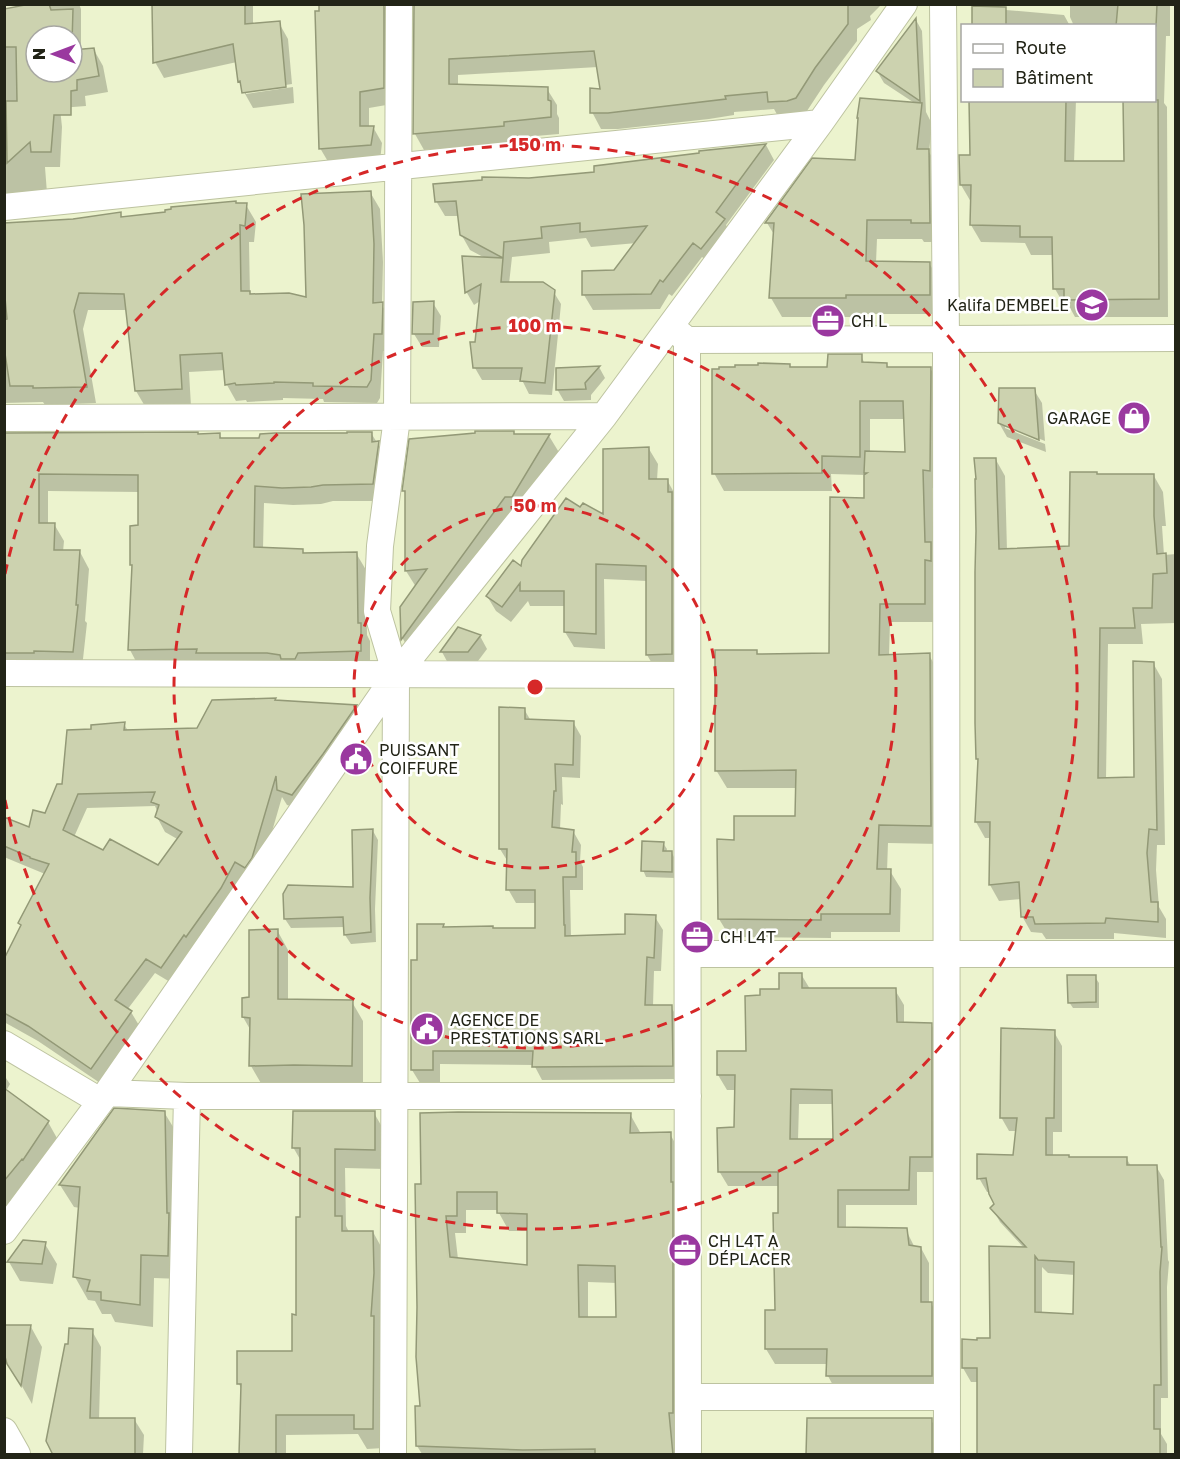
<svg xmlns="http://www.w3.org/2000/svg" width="1180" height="1459" font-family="'Golos Text',sans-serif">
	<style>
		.shadow { fill: #0003; fill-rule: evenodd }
		.building { fill: #ccd2af; stroke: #939977; stroke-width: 1.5; fill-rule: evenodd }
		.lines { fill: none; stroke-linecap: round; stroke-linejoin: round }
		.street-casing { stroke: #bdc3a0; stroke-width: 28 }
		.street { stroke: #fff; stroke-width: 26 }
		.ring { fill: none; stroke: #d62828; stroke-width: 3; stroke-dasharray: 10 8 }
		.labels { text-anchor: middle; stroke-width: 5; stroke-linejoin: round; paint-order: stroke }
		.poi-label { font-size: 16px; fill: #222417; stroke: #fff; text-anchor: start }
		.centre { fill: #d62828; stroke: #fff; stroke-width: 3 }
		.ring-label { font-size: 18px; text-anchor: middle; font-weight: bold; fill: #d62828; stroke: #fff; stroke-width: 5; stroke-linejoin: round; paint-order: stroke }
	</style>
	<rect width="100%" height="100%" fill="#ecf3ce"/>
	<path class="shadow" d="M25 4H79L81 9V51L94 50 103 66 108 92 85 96 86 106 60 108 62 127 60 167H45L47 193 4 196V10ZM36 36H72V72H36Z
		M154 4H253V25L279 23 288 39 292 84 246 91V94L293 87 294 103 253 108 244 92 240 81 237 62 164 78 155 62Z
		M415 4H882L870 16 871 20 857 29V41L824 85 805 114 779 118 774 109 734 112V115L709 119 618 129H601L592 112 602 90 598 67 458 75V86L547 89 557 105V114L559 118V134L512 138 513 142 424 150 415 134Z
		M1070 4H1170V36H1166L1164 103 1167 107 1168 317H1075L1069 306H1065L1055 289 1054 255H1031L1025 243 981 242 971 225V202L961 185 971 156 970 100H1076L1074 163H1126L1154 100V26H1074L1070 17Z
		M383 5 393 21 392 104 369 108V127H373L382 143 380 161 330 165 320 148Z
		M1006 10 1064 15 1070 26H973Z
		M916 20 922 31 926 112 932 124 929 152 940 170V242H924L922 239H877L876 263H929L941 283 940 314H856V317H782L771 298 775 236 767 223 856 162 916 104 884 83 877 71Z
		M766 145 774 160 726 225 732 236 710 263 702 257 672 296 669 294 660 309 593 310 584 295 615 271 637 243 591 247 586 238 549 242 550 253 512 257 509 284 553 291 561 304 552 395 529 394 522 380H482L475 368 480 301 474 305 467 293 463 257 487 259 470 250 461 234 459 216H445L436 201 529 180 596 174 701 155V152Z
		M370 192 380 209 383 262 382 305 391 321V351H383L380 398 377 403 324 402 323 399 283 398V400L247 402 246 400 236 401 227 385 225 370 189 372 191 406 146 408 136 391 128 310H88L83 329 96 403 45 405 43 402 4 403V225L74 221 120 214 123 218 246 205 256 222 254 242H249L250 296 307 298Z
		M433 303 441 316 439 347H422L414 334Z
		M861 356 865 364H886L889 368H930L941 386 940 488H932L935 622H890L889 656 929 655 939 673 941 844 888 843 887 871H890L901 889 900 932H831V938L730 937 719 919 736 841 797 817V788H727L716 770 756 651 759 656 831 655 865 500 866 475 831 474 832 491H724L714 473 790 368H828ZM870 419H905L906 453 870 452Z
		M599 367 605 378 591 395V400L564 401 557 389 558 370Z
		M1034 390 1042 403 1045 441 1005 425V428L1045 444 1046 452 1007 437 999 423Z
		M371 433 388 460 382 501H333L321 504 293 505 264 503 263 549 302 550 305 554 356 553 366 570 367 635 370 641V668L139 667 130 650 134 569 132 565V528L139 527V492L48 491V524H54L64 541 63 552H80L89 569 85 621 87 623 82 668 4 669V434L199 436 219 434 222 439H261Z
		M514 433 515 436H549L560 454 413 657 403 639 401 608 416 587 406 571V495L404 491 411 440Z
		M649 449 658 464 657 480H667L676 496 680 669 656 670 647 655V581L604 579 605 649 574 647 565 632V606H530L528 601 511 622 496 611 487 596 523 569 580 510 605 517Z
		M996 460 1005 476 1007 550 1071 548 1097 476H1154L1163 492 1166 526H1162L1164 555 1176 554V623L1141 624 1143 644H1108L1106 779H1136L1153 663 1162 679 1165 845H1157L1156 870 1159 907 1166 919V938L1114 933V939H1046L1042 933 1031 932 1022 916 1021 899 999 901 990 885 992 838H985L976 822 980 762 978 758Z
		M458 629 480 636 487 649 475 665H449L442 652Z
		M275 700 277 702 356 706 365 721 300 809 287 805 282 797 260 873 170 982 155 973 127 1010 131 1012 140 1027 100 1083 38 1041 4 1022V962L45 874 4 857V818L30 829 46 815 93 731 124 724 128 731 198 730 213 702ZM155 806 158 813 157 817 165 832 179 840 158 867 103 852 74 837 87 808Z
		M524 709 531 721 573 722 581 736 580 778 562 777 563 805 561 804 560 830 573 831 581 845 580 861 583 867V890H570L571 937 627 935 655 917 663 930 661 971H654L653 1006 671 1007 679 1020 680 1079 542 1080 534 1065 440 1064V1083H420L412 1070 418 961 443 926 445 929 537 930V903H516L508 889V862L500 849Z
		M373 831 378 840 375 909 376 942 351 944 345 935V927L291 928 285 919 355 889Z
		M663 843 667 849 666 853H672L675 859V878L646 877 643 870Z
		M277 930 288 950V1001L352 1002 363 1021V1085H262L251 1066V1031L243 1017Z
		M801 974 810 989 895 990 904 1005V1024H931L940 1040V1172H917V1205H846V1229L906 1230 915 1248H921L929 1263V1303H931L940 1319V1391H836L828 1376V1364H775L766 1349 776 1311 779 1186H728L719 1171 736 1129 737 1090H727L718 1075 747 1052 762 997 781 990ZM799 1104H834V1141L798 1140Z
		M1095 977 1099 983V1008H1073L1069 1002Z
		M1054 1032 1062 1046V1132H1053V1157L1069 1158H1126L1131 1166H1156L1164 1180 1168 1260 1169 1262 1167 1287 1168 1398H1161V1434L1167 1444V1454H979L978 1382H971L963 1368V1341H978L991 1339 1024 1248 1000 1222 992 1208 995 1204 990 1192H987L979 1178 1014 1156 1017 1131H1009L1001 1117ZM1042 1267 1048 1273 1075 1275V1316L1042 1314Z
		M4 1075 10 1084 6 1091 48 1122 58 1140 4 1212Z
		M164 1112 178 1135 181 1279 154 1278 153 1327 115 1322 111 1314H102L95 1301 88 1300 75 1277 80 1208 74 1207 60 1185Z
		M374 1113 385 1132 386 1169 345 1168 346 1226 349 1232H373L384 1252V1448L367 1449 358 1434 286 1435V1454H240L242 1390 239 1384 293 1352 297 1316 301 1219V1161L293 1147Z
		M630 1114 640 1132V1134H670L680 1152 681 1454H422L417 1446 422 1407V1186ZM466 1210H499V1213L509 1231H529V1266L458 1259 455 1233H466ZM588 1282 617 1283V1319H588Z
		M45 1244 57 1264 53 1284 20 1281 9 1262Z
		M31 1327 42 1347 32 1404 9 1363Z
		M92 1331 101 1347 99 1420 134 1419 144 1435 143 1454H54Z
		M931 1420 942 1438V1454H808Z"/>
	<path class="building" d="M30 4H49L51 10 73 9 72 43V36H36V72H72V50L94 48 99 76 77 80V90L71 91V115H54L51 152H31L30 142 7 163 6 101H17L16 47H4V9Z
		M152 4H245V24L280 21 286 87 242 93 240 81 238 82 233 44 153 63Z
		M319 4H384V88L360 92V126H374L371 145 319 149 315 11H319Z
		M414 4H848V24L815 68 796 98 787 101 768 102 767 92 725 96 726 99 650 108 608 113H590V88L600 89 594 51 449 59V84L548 87V100L551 101V117L504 122V126L413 134Z
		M1118 4H1157L1156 26H1116Z
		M972 6 1006 7V26H972Z
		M916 18 920 101 876 71Z
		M860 98 922 103 917 149H929L930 223H911V220H867L866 261 930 262V295H846V298H769L774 223H765L812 158 855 160 858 118H857Z
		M969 100H1066L1065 161H1124L1123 100H1158L1159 299 1064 300V289H1053L1052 237H1020V226L970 225 971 185H960L959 155H970Z
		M766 144 716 212 725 219 701 249 693 243 663 282 660 280 651 294 582 295V271L614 270 647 226 580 232V223L541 227 542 238 504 242 503 258 460 235 456 201 435 202 433 184 482 180V177L529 178 594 172V166L699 153V151Z
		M371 191 374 244 373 303 383 302 382 334H374L371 380 367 387 313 386V383L274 382V383L236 385 235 383 225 385 222 353 180 355 182 389 135 391 124 294 79 293 74 311 87 387 33 388V386H10L4 347V320L7 319 4 287V223L73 219 121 212V217L165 212V210L171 209V207L236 201V203H247L245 226 240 225 241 291H250V294L289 293 306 297 304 225 301 194Z
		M462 256 503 258 501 282H543L555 290 545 383 520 381 522 368H473L470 342H475L481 284 465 293Z
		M434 301 433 334H412L413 302Z
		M828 354H862V362L887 363V367H931L930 471 923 470 925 542H931V561L925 560V604H880L879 655 930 653 931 826 879 825 877 869H891L890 914H821V920L718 919 717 839 734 840V816H795L796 770 715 771V650H757V654L829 653 830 497 864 498V475L867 473H864L865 451 905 452 903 401H860V457L822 456V473L712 474V369H719V367H735V365H758V363L790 364V367H827Z
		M600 366 585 383 586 389 556 390V368Z
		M999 388H1035L1039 440 998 423Z
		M475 431H514V434H550L512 497H505L401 640 400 607 427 569 405 571V491H402L409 439 475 433Z
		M198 432V434L220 433V438H259L260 434 275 433H347V432H372V442L379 441 373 484 323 485 311 487 282 488 255 486 254 547 303 549V553L357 552 358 623H361V651L298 653 295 659H281L280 655 267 653H196L197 649 128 650 132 565H130V526L138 525V475L39 474V523H55L54 550H80L76 605H78L73 652 34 651V653H4V433Z
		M649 447V479H668V492H672V654L646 655V566L596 564V634L564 632V591H520V583L502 607 486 596 513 560 521 566 522 560 566 498 580 507 583 503 603 514V449Z
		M974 458H996L999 549 1069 546 1070 472H1097V474H1154V516L1157 554 1166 553 1167 573 1153 574 1152 608H1133L1135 628H1100L1098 778 1134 777 1133 661 1154 662 1157 830 1149 829 1147 853 1151 902H1158V922L1106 918 1105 923 1035 924 1033 917H1021L1019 882 989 885 990 822H975L978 759H976L975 723V572L976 531 975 479H976Z
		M458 627 481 635 468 652H440Z
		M276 698 275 700 357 705 323 754 292 795 277 790 276 776 252 858 245 868 235 862 221 888 186 937 184 935 161 968 146 959 115 1000 132 1011 91 1069 28 1026 4 1013V959L21 925 18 923 49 864 30 858V857L4 846V817L29 827 33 810 45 813 57 784H62L67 730 91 729V725L125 722 124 730 197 728 212 700ZM155 792 151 802 159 805 155 817 182 832 158 865 110 839 103 850 63 830 78 794Z
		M499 707 525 708V719L574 721 573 765 555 764 556 791H554L552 827 574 830 572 852H576V877H563L564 925H565V936L625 934V914L656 915 654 958 647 957 645 1005H672L673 1066 532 1067 533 1051H433V1070H411V960H417V924H444L443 927 493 926V928H535V890H506L507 849H499Z
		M373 829 370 898 371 932 344 935 343 917 284 919 283 894 288 885 353 887 352 830Z
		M642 841 664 842 663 851H672V872L641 871Z
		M278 929V999L353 1000 352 1066 294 1065 249 1066 250 1018 242 1017V998L249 997V930Z
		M779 973H802V988H896L897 1022 932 1023V1157H910L909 1190H838V1227L907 1228 909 1245 921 1247V1302H932V1376H826L827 1349H765V1310H775L773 1213H778V1172H718L717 1128 734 1127 735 1075H717V1051H746L745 996 760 995V989H779ZM791 1089 832 1090 833 1139H790Z
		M1067 975H1096V1002L1068 1003Z
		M1001 1028 1055 1030 1054 1118H1046V1155H1069V1157H1127V1165H1157L1161 1247H1162L1160 1272 1161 1385H1154V1429H1160V1455H977V1368H962V1339L977 1340V1338H990L989 1246 1026 1247 990 1208 994 1204 989 1194 986 1178 977 1179V1154L1013 1155 1017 1118H1000ZM1035 1256 1038 1260 1074 1262 1073 1314 1035 1312Z
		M4 1088 49 1121 23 1160 22 1159 4 1181Z
		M114 1108 165 1111 167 1213H169L168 1256 141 1255 140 1305 101 1300V1292L87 1291 90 1280 73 1277 80 1187 59 1185Z
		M293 1111H375V1150L335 1149V1216H342V1231H373L374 1273 371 1316H374L373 1429H354V1415H276V1455H239L241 1384H237V1351H292V1314L296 1315V1217H300V1148H292Z
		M458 1112 631 1113 630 1133 671 1132V1182H673V1413H669L673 1455H595V1449L523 1450 416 1446 415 1406H420L416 1357 417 1307 415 1184H421L420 1113ZM457 1192H497V1213L527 1214V1265L450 1257 446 1216H457ZM578 1265 615 1266 616 1317H579Z
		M23 1240 46 1242 42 1264 7 1262Z
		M4 1325H31L21 1386 7 1364 4 1353Z
		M69 1328 93 1329 90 1418H135V1455H53L46 1441 65 1344H68Z
		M807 1418H932V1455H806Z"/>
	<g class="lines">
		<defs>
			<path id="street" d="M943 4 946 339 947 1454
				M4 207 820 123
				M675 330 687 340 1176 338
				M687 340 688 1454
				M4 418 604 416
				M4 673 687 675
				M688 954H1176
				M4 1044 100 1101
				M107 1093 187 1096H688
				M4 1231 107 1093 396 675 604 416 820 123 904 4
				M688 1397H947
				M4 1431 17 1454
				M179 1454 187 1096
				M393 1454 396 675 377 611 380 546 397 418 399 4"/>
		</defs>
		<use href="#street" class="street-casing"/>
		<use href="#street" class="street"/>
	</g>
	<g class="ring">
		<circle cx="535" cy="687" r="181"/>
		<circle cx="535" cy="687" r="361"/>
		<path d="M5 574A542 542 0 1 1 5 800"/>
	</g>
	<defs>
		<symbol id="school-disc" viewBox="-11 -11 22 22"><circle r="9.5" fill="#9a389f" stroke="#fff"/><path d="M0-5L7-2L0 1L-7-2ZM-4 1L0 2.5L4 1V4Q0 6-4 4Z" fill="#fff"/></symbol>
		<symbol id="office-disc" viewBox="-11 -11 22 22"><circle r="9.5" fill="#9a389f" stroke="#fff"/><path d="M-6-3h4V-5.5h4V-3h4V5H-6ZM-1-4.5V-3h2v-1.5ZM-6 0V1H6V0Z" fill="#fff"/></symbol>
		<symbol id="shop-disc" viewBox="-11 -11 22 22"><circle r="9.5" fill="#9a389f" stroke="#fff"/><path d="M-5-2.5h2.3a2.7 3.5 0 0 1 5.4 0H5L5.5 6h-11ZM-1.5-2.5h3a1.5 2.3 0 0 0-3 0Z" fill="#fff"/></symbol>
		<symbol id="civic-disc" viewBox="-11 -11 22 22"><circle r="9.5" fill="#9a389f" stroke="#fff"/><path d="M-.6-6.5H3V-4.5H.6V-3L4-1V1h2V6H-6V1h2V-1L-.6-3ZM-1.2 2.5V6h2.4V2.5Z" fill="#fff"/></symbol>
	</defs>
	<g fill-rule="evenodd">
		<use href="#school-disc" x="1073" y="286" width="38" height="38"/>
		<use href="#office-disc" x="809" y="302" width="38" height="38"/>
		<use href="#shop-disc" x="1115" y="399" width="38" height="38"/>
		<use href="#civic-disc" x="337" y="740" width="38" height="38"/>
		<use href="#office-disc" x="678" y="918" width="38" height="38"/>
		<use href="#civic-disc" x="408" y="1010" width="38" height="38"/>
		<use href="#office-disc" x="666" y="1231" width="38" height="38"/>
	</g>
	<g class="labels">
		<g class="poi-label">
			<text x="1069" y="311" text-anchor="end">Kalifa DEMBELE</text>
			<text x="851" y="327">CH L</text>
			<text x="1111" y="424" text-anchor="end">GARAGE</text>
			<text x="379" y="756">PUISSANT<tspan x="379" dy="18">COIFFURE</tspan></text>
			<text x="720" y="943">CH L4T</text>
			<text x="450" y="1026">AGENCE DE<tspan x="450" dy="18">PRESTATIONS SARL</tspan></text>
			<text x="708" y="1247">CH L4T A<tspan x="708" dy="18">DÉPLACER</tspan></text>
		</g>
	</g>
	<circle cx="535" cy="687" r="9" class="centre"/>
	<g class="ring-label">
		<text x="535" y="151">150 m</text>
		<text x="535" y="332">100 m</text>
		<text x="535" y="512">50 m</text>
	</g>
	<rect width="1180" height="1459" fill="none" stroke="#222417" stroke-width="12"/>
	<rect x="961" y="24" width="195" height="78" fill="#ffffff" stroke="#a7a7a2" stroke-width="1.5"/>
	<rect x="973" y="44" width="30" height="9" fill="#ffffff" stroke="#a7a7a2" stroke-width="1.5"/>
	<text x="1015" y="54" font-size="18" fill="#222417">Route</text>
	<rect x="973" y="69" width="30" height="18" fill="#ccd2af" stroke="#a7a7a2" stroke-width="1.5"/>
	<text x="1015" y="84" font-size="18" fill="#222417">Bâtiment</text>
	<g transform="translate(54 54) rotate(270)"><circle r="28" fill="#ffffff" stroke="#a7a7a2" stroke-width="1.5"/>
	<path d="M0-4.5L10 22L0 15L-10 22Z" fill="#9a389f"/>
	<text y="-9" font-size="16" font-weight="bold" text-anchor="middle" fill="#222417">N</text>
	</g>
</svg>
